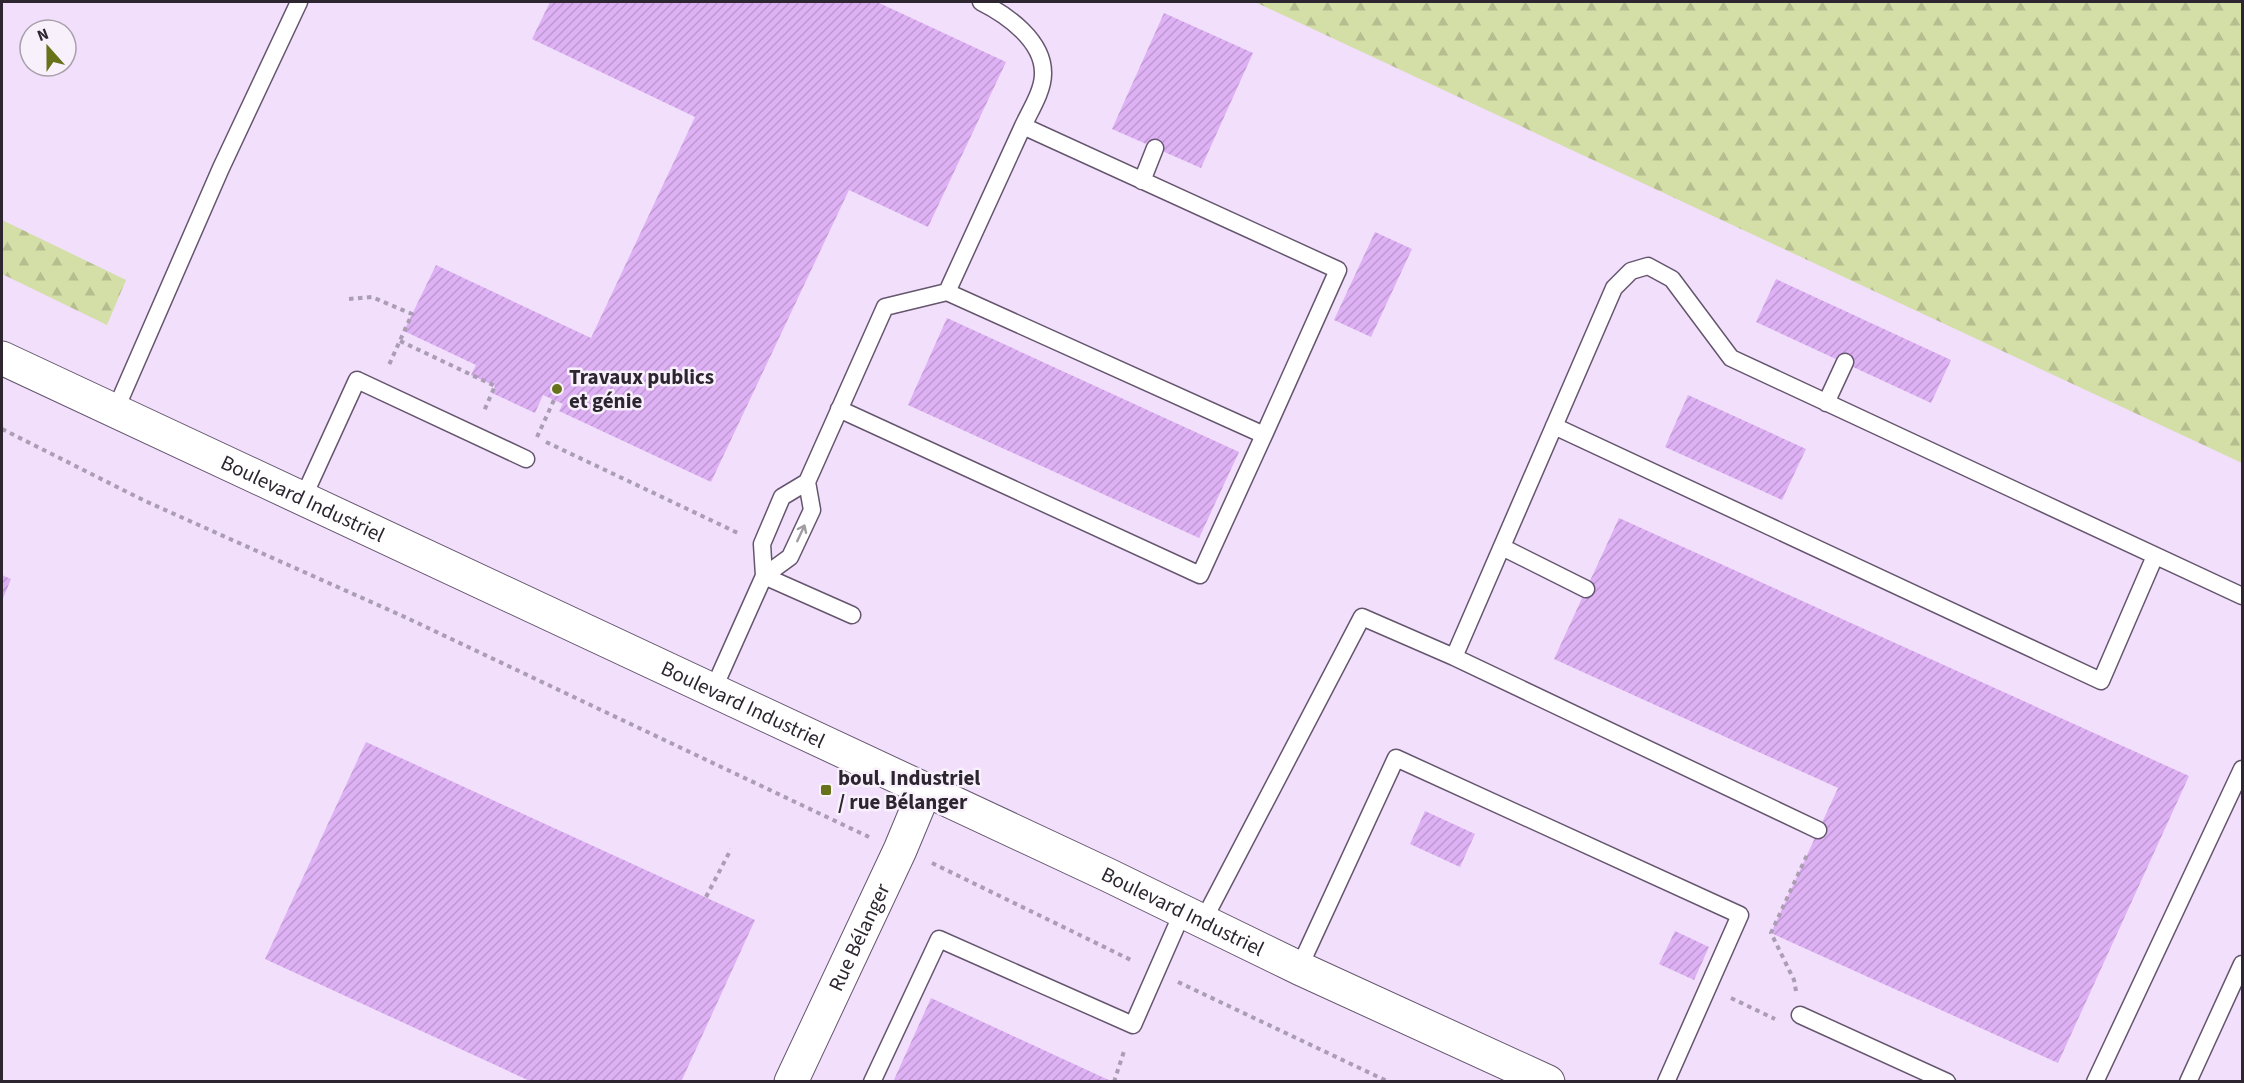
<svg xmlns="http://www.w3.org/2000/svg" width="2244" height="1083" font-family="'Source Sans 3',sans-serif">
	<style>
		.forest { fill: url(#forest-firs) }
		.building { fill: url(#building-hatch) }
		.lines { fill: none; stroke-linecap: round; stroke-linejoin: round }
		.lane-casing { stroke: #65566e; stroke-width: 19 }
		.secondary-casing { stroke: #65566e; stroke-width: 35 }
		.path { stroke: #ab9db3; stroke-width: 4; stroke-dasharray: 4.5 4.5; stroke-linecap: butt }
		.lane { stroke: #fff; stroke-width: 16 }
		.secondary { stroke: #fff; stroke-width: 33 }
		.oneway { stroke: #a09da2 }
		.poi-dot { fill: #67721b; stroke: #f8f1fc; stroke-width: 2 }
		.labels { text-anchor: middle; stroke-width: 5; stroke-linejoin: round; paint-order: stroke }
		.poi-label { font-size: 21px; font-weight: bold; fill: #2d2631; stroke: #f8f1fc; text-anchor: start }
		.street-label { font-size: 21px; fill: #2d2631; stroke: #f8f1fc }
	</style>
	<defs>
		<pattern id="forest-firs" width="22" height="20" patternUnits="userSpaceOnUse" patternTransform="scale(1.5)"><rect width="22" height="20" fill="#d4dea7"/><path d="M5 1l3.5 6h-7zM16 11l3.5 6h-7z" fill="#b6be90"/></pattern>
		<pattern id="building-hatch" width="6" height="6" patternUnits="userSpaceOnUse" patternTransform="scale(1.5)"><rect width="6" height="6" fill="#deb1f5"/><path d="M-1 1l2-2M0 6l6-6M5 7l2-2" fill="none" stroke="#bf98d2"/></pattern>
	</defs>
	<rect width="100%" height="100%" fill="#f1dffb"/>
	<path class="forest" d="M1255 2H2242V463Z
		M2 220 126 280 107 325 2 274Z"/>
	<path class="building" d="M550 2H877L1006 62 928 227 849 190 711 482 559 411 563 404 543 395 535 413 492 393 495 386 471 375 476 365 404 331 436 265 591 338 695 117 532 39Z
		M1164 13 1253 53 1201 168 1112 129Z
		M1375 232 1412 249 1371 337 1334 320Z
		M1776 279 1951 360 1931 403 1756 322Z
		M947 318 1239 452 1199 538 908 405Z
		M1688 395 1806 449 1782 500 1665 447Z
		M1619 518 2189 776 2058 1063 1771 933 1838 788 1554 659Z
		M2 575 11 579 2 601Z
		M366 742 755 920 681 1082H532L265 959Z
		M1425 811 1475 834 1460 867 1410 844Z
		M1675 931 1709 947 1694 980 1659 964Z
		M931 998 1113 1082H893Z"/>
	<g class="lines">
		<defs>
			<path id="lane" d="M981 2C1007 15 1044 41 1043 74 1043 91 1030 111 1023 126
				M1142 181 1155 148
				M947 292 1023 126 1338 270 1264 435
				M1826 403 1845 362
				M115 411 221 168 299 2
				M1554 426 2101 681 2155 556
				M807 482 885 307 947 292 1264 435 1200 575 839 409
				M303 498 357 380 526 459
				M1502 547 1586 589
				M764 576 852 615
				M1454 657 1818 830
				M713 690 764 576 762 544 782 497 807 482 812 510 790 557 764 576
				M1203 921 1362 617 1454 657 1614 288 1631 271 1648 266 1672 279 1731 358 2242 596
				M1299 968 1396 758 1740 915 1666 1082
				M1800 1015 1947 1082
				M872 1082 939 939 1133 1025 1183 911
				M2095 1082 2242 769
				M2188 1082 2242 964"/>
			<g id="secondary">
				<path id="s1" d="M2 358 1108 875 1299 968 1548 1082"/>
				<path id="s2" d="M791 1082 900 850 925 790"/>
			</g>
		</defs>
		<use href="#lane" class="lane-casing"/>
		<use href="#secondary" class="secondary-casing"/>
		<path class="path" d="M349 299 372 297 412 314 388 367
			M400 341 495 386 484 411
			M2 429 145 501 407 618 869 837
			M537 437 554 400
			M546 442 740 534
			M932 863 1133 961
			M706 897 731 849
			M1178 982 1389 1082
			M1796 991 1794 980 1771 933 1808 853
			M1731 998 1775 1019
			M1114 1082 1125 1048"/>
		<use href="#lane" class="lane"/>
		<use href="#secondary" class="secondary"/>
	</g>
	<defs><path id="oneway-shaft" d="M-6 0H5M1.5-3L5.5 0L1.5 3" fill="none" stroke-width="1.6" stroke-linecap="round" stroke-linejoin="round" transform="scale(1.5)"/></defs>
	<use class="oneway" href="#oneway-shaft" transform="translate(801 533) rotate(-65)"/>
	<g class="poi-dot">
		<circle cx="557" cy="389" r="6"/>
		<rect x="820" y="784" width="12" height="12" rx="3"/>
	</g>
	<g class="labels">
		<g class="poi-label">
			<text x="569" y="384">Travaux publics<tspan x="569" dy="24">et génie</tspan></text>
			<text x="838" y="785">boul. Industriel<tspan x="838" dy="24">/ rue Bélanger</tspan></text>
		</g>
		<g class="street-label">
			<text dy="7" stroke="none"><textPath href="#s1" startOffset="332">Boulevard Industriel</textPath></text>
			<text dy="7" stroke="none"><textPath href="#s1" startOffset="818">Boulevard Industriel</textPath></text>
			<text dy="7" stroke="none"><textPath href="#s1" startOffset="1304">Boulevard Industriel</textPath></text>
			<text dy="7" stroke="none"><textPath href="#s2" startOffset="160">Rue Bélanger</textPath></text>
		</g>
	</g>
	<rect width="2244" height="1083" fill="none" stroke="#2d2631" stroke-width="6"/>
	<g transform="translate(48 48) rotate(339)"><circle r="28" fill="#f8f1fc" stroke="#a7a0ab" stroke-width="1.5"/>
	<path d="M0-4.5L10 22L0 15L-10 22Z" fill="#67721b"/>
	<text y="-9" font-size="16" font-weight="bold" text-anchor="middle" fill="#2d2631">N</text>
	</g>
</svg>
